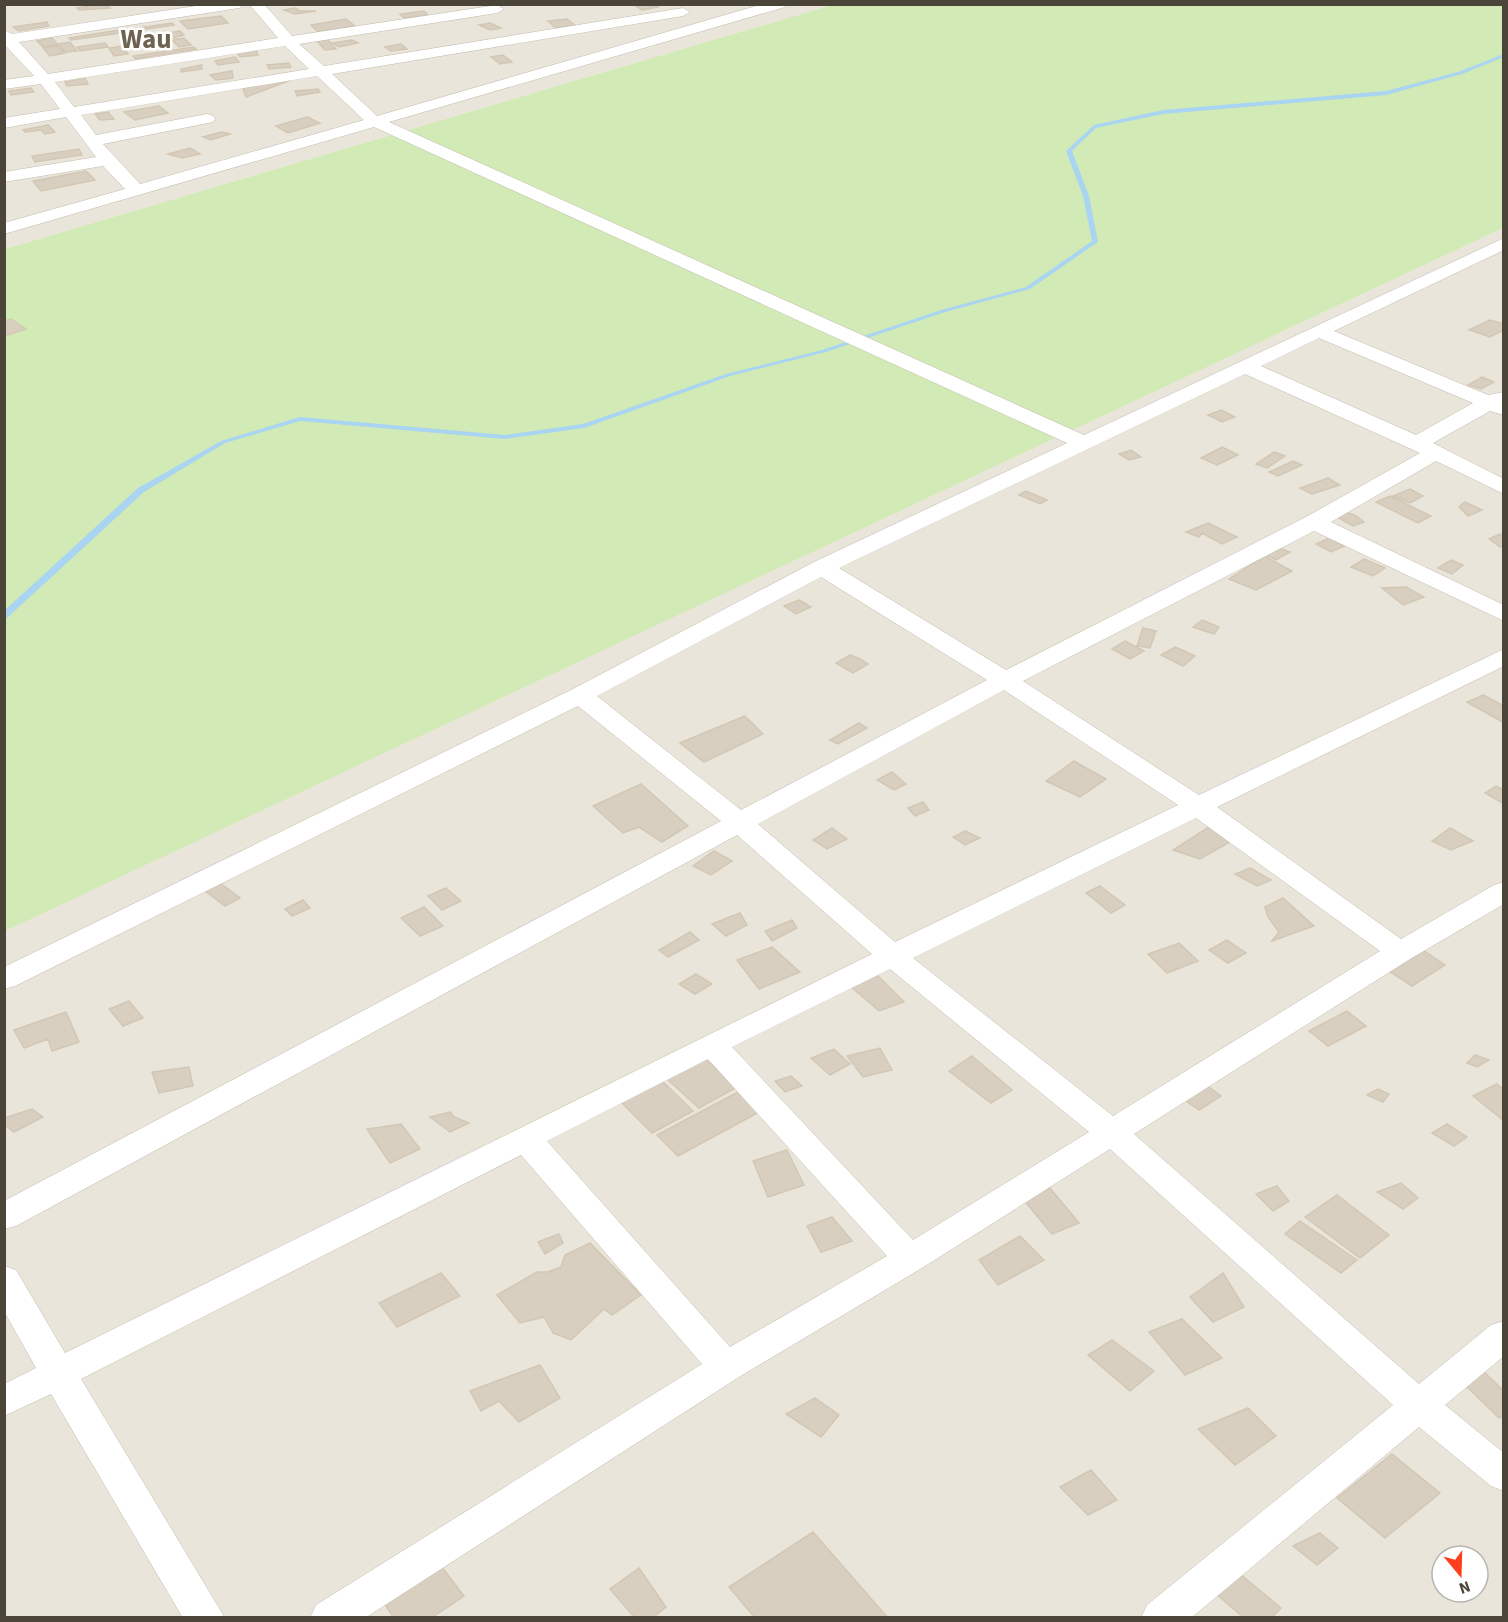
<svg xmlns="http://www.w3.org/2000/svg" width="1508" height="1622" font-family="'Source Sans 3',sans-serif">
	<style>
		.residential { fill: #eae5da; fill-rule: evenodd }
		.green { fill: #d2eab5 }
		.lines { fill: none; stroke-linecap: round; stroke-linejoin: round }
		.stream { fill: #a9d4f2; fill-rule: evenodd }
		.building { fill: #d8cfc1; stroke: #d3c7b4; stroke-width: 1.5 }
		.minor-casing { stroke: #c2bbae; stroke-width: 1 }
		.minor { fill: #fff; fill-rule: evenodd }
		.labels { text-anchor: middle; stroke-width: 5; stroke-linejoin: round; paint-order: stroke }
		.far-town-label { font-size: 27px; font-weight: bold; fill: #6e6250; stroke: #fff }
	</style>
	<rect width="100%" height="100%" fill="#f6f3ec"/>
	<path class="residential" d="M5 5H832L5 249Z
		M1503 228V1617H5L4 931ZM1442 1556H1478V1592H1442Z"/>
	<path class="green" d="M832 5H1503V228L5 931V249Z"/>
	<g class="lines">
		<path class="stream" d="M1504 54V57L1462 74 1386 95 1163 114 1096 128 1072 151 1089 196 1098 242 1030 289 945 312 826 352 730 376 584 428 505 439 300 421 225 443 144 492 7 618H4V611L138 488 221 441 300 417 505 435 583 424 726 374 822 350 941 310 1026 287 1092 241 1083 196 1066 151 1094 125 1163 110 1386 91 1458 72Z"/>
	</g>
	<path class="building" d="M103 4 110 8 79 10 77 8Z
		M633 4H654L658 7 642 10Z
		M295 8 300 11H316L295 14 284 10Z
		M424 11 428 15 404 18 400 14Z
		M221 16 228 23 188 29 180 21Z
		M346 19 355 26 318 32 311 25Z
		M567 19 575 25 556 28 548 21Z
		M47 22 49 26 19 31 13 27Z
		M172 23 174 25 140 30 138 28Z
		M490 23 501 28 490 30 479 25Z
		M119 30 121 33 71 40 69 38Z
		M180 31 184 35 149 44 143 37Z
		M52 38 58 45 43 47 37 41Z
		M184 38 191 45 179 47 172 40Z
		M327 39 336 49 325 50 317 41Z
		M352 40 358 43 339 47 333 43Z
		M70 42 77 51 65 52 58 44Z
		M105 43 108 47 80 51 77 47Z
		M401 44 407 49 391 51 385 47Z
		M57 46 65 53 50 56 43 48Z
		M123 46 128 54 114 56 109 48Z
		M194 47 196 49 135 59 133 56Z
		M256 50 258 55 240 57 237 53Z
		M503 55 512 62 500 64 491 57Z
		M235 57 239 62 218 65 215 61Z
		M289 63 291 67 269 69 267 65Z
		M202 65V69L181 72V69Z
		M232 71 233 78 216 80 210 75Z
		M85 78 88 84 67 86 65 82Z
		M291 80 246 97 243 88Z
		M31 88 34 92 11 95 9 91Z
		M318 89 320 92 297 96 295 91Z
		M159 106 168 113 135 120 124 112Z
		M108 112 114 119 100 120 95 114Z
		M307 117 320 123 288 133 276 126Z
		M48 125 55 132 45 134 41 130 25 132 23 130Z
		M222 132 230 134 211 140 203 137Z
		M190 148 200 154 182 158 168 154Z
		M79 149 82 155 35 162 32 156Z
		M86 171 95 180 41 191 33 181Z
		M11 319 26 329 4 336V321Z
		M1490 320 1504 324V330L1490 337 1469 330Z
		M1482 377 1494 382 1481 389 1468 385Z
		M1221 410 1235 417 1222 422 1208 415Z
		M1222 447 1238 455 1217 465 1201 458Z
		M1131 450 1141 457 1129 460 1119 454Z
		M1274 452 1285 456 1267 468 1256 464Z
		M1293 461 1302 465 1278 476 1269 472Z
		M1328 478 1340 485 1312 494 1300 488Z
		M1410 489 1423 496 1410 503 1393 496Z
		M1026 491 1047 500 1040 504 1019 495Z
		M1390 496 1431 516 1418 523 1376 502Z
		M1465 502 1482 510 1468 516 1459 507Z
		M1346 512 1356 516 1364 522 1353 526 1335 516Z
		M1208 523 1237 537 1222 544 1202 533 1199 537 1186 532Z
		M1500 534 1504 536V546L1500 547 1489 539Z
		M1329 538 1345 546 1331 552 1316 544Z
		M1280 548 1290 552 1276 560 1266 555Z
		M1264 556 1292 571 1256 590 1229 579Z
		M1364 559 1385 568 1373 576 1351 567Z
		M1451 560 1463 565 1452 574 1438 568Z
		M1406 587 1424 597 1403 605 1382 588Z
		M799 600 811 607 796 614 784 606Z
		M1202 620 1219 627 1214 634 1193 627Z
		M1143 628 1156 631 1150 648 1137 646Z
		M1125 641 1144 651 1130 659 1112 649Z
		M1175 647 1195 656 1183 666 1161 655Z
		M850 655 858 658 868 664 853 673 836 663Z
		M1483 695 1504 706V723L1467 702Z
		M745 716 763 734 704 762 680 743Z
		M859 723 867 728 838 744 830 740Z
		M1074 761 1106 779 1080 797 1046 781Z
		M892 772 906 784 894 790 877 780Z
		M641 784 688 826 662 842 639 827 623 833 593 806Z
		M1496 786 1504 790V804L1485 793Z
		M923 802 929 810 915 816 908 808Z
		M1209 827 1230 842 1200 859 1173 850Z
		M832 828 847 839 827 849 813 840Z
		M1450 828 1473 841 1451 850 1432 841Z
		M965 831 980 838 965 845 953 837Z
		M714 851 732 861 711 875 693 866Z
		M1250 868 1271 880 1257 886 1235 874Z
		M220 883 240 898 225 906 205 891Z
		M1100 886 1125 905 1111 913 1086 893Z
		M446 888 461 901 442 910 428 896Z
		M1283 898 1314 926 1272 941 1279 932 1268 917 1265 907Z
		M303 900 310 908 292 916 285 909Z
		M424 907 443 926 420 936 401 918Z
		M740 913 747 925 726 936 712 924Z
		M792 920 797 928 772 941 765 931Z
		M690 932 699 940 668 957 659 950Z
		M1227 940 1246 953 1228 963 1209 950Z
		M1179 943 1198 961 1167 973 1148 954Z
		M772 947 800 972 759 989 737 960Z
		M1423 950 1445 965 1412 986 1389 971Z
		M696 974 712 984 695 994 679 984Z
		M877 975 904 1002 879 1011 849 985Z
		M129 1001 143 1018 123 1026 109 1009Z
		M1347 1011 1366 1026 1328 1046 1309 1031Z
		M66 1012 79 1042 52 1051 48 1039 24 1048 14 1030Z
		M880 1048 892 1070 863 1077 847 1056Z
		M834 1049 850 1064 830 1075 811 1058Z
		M1475 1055 1489 1060 1477 1067 1467 1063Z
		M972 1056 1012 1090 991 1103 949 1071Z
		M704 1058 737 1087 699 1108 666 1078Z
		M189 1067 193 1086 159 1093 152 1072Z
		M791 1076 802 1086 785 1092 775 1081Z
		M661 1080 693 1111 652 1133 620 1101Z
		M1201 1081 1221 1096 1199 1110 1179 1096Z
		M1497 1084 1504 1090V1121L1473 1096Z
		M1378 1089 1389 1094 1383 1102 1367 1095Z
		M738 1092 759 1112 678 1156 657 1135Z
		M32 1109 43 1117 14 1132 4 1124V1118Z
		M450 1112 454 1117 469 1123 450 1132 430 1117Z
		M401 1124 420 1149 390 1163 367 1129Z
		M1447 1124 1467 1137 1454 1146 1432 1133Z
		M787 1150 804 1185 768 1197 753 1161Z
		M1401 1183 1418 1198 1403 1209 1377 1192Z
		M1277 1186 1289 1201 1273 1211 1256 1194Z
		M1050 1188 1079 1223 1052 1234 1023 1199Z
		M1337 1195 1389 1235 1360 1258 1305 1217Z
		M832 1217 852 1241 821 1252 807 1226Z
		M1300 1221 1357 1260 1341 1273 1285 1234Z
		M559 1234 563 1243 545 1254 538 1242Z
		M1020 1236 1044 1260 998 1285 979 1260Z
		M590 1243 641 1295 612 1315 604 1309 571 1340 553 1333 544 1317 520 1323 497 1295 537 1272H548L561 1267 565 1255Z
		M441 1273 460 1296 397 1327 379 1303Z
		M1223 1273 1244 1307 1213 1322 1190 1297Z
		M1182 1319 1222 1358 1185 1375 1149 1332Z
		M1112 1340 1154 1371 1130 1391 1088 1355Z
		M540 1365 560 1398 519 1422 499 1401 481 1411 470 1391Z
		M1483 1371 1504 1391V1417L1499 1418 1462 1382Z
		M815 1398 839 1415 821 1437 786 1414Z
		M1248 1408 1276 1436 1235 1465 1198 1429Z
		M1392 1454 1440 1493 1385 1538 1337 1498Z
		M1091 1470 1117 1500 1088 1515 1060 1487Z
		M813 1532 888 1618H755L729 1587Z
		M1320 1533 1338 1548 1317 1565 1293 1546Z
		M1229 1565 1281 1608 1271 1618H1244L1207 1586Z
		M441 1566 464 1596 431 1618H394L384 1603Z
		M639 1568 666 1607 652 1618H635L610 1589Z"/>
	<g class="lines">
		<defs>
			<path id="minor" d="M209 4H246L239 8 19 42 48 74 278 38 249 4H264L292 36 497 5 504 9 497 13 299 44 324 66 683 8 690 12 683 16 332 74 377 116 763 4H787L785 7 389 122 1084 435 1504 238V250L1334 331 1488 395 1504 392V415L1490 411 1433 443 1504 479V494L1436 461 1331 522 1504 605V621L1314 531 1023 681 1199 795 1504 649V666L1217 807 1401 939 1494 885 1504 882V904L1410 959 1134 1134 1419 1384 1491 1325 1504 1321V1356L1445 1405 1504 1453V1491L1491 1486 1419 1427 1191 1618H1141L1147 1605 1393 1405 1110 1149 922 1268 739 1377 365 1618H310L316 1605 702 1364 521 1155 81 1379 225 1618H183L51 1394 4 1416V1384L36 1368 4 1311V1266L16 1270 65 1353 872 954 737 835 16 1226 4 1229V1201L721 821 578 706 15 986 4 989V967L571 690 814 562 1067 443 374 127 4 234V223L125 189 103 166 4 182V172L96 157 66 117 4 128V118L60 109 41 84 4 89V80L34 76 4 44V30L12 34ZM285 46 309 69 74 107 55 82ZM317 76 364 120 140 184 103 144 213 122 215 119 213 116 207 114 96 135 81 115ZM1319 338 1473 403 1416 435 1261 366ZM1245 374 1420 453 1306 517 1006 670 839 568ZM821 577 987 680 741 810 597 696ZM1004 690 1178 805 895 942 758 824ZM1196 818 1380 951 1113 1116 913 958ZM890 969 1089 1132 913 1240 732 1047ZM708 1059 887 1256 730 1347 547 1141Z"/>
		</defs>
		<use href="#minor" class="minor-casing"/>
		<use href="#minor" class="minor"/>
	</g>
	<g class="labels">
		<g class="far-town-label">
			<text x="146" y="48">Wau</text>
		</g>
	</g>
	<rect width="1508" height="1622" fill="none" stroke="#4b4439" stroke-width="12"/>
	<g transform="translate(1460 1574) rotate(161)"><circle r="28" fill="#ffffff" stroke="#b7b4b0" stroke-width="1.5"/>
	<path d="M0-4.5L10 22L0 15L-10 22Z" fill="#fc3f1d"/>
	<text y="-9" font-size="16" font-weight="bold" text-anchor="middle" fill="#4b4439">N</text>
	</g>
</svg>
